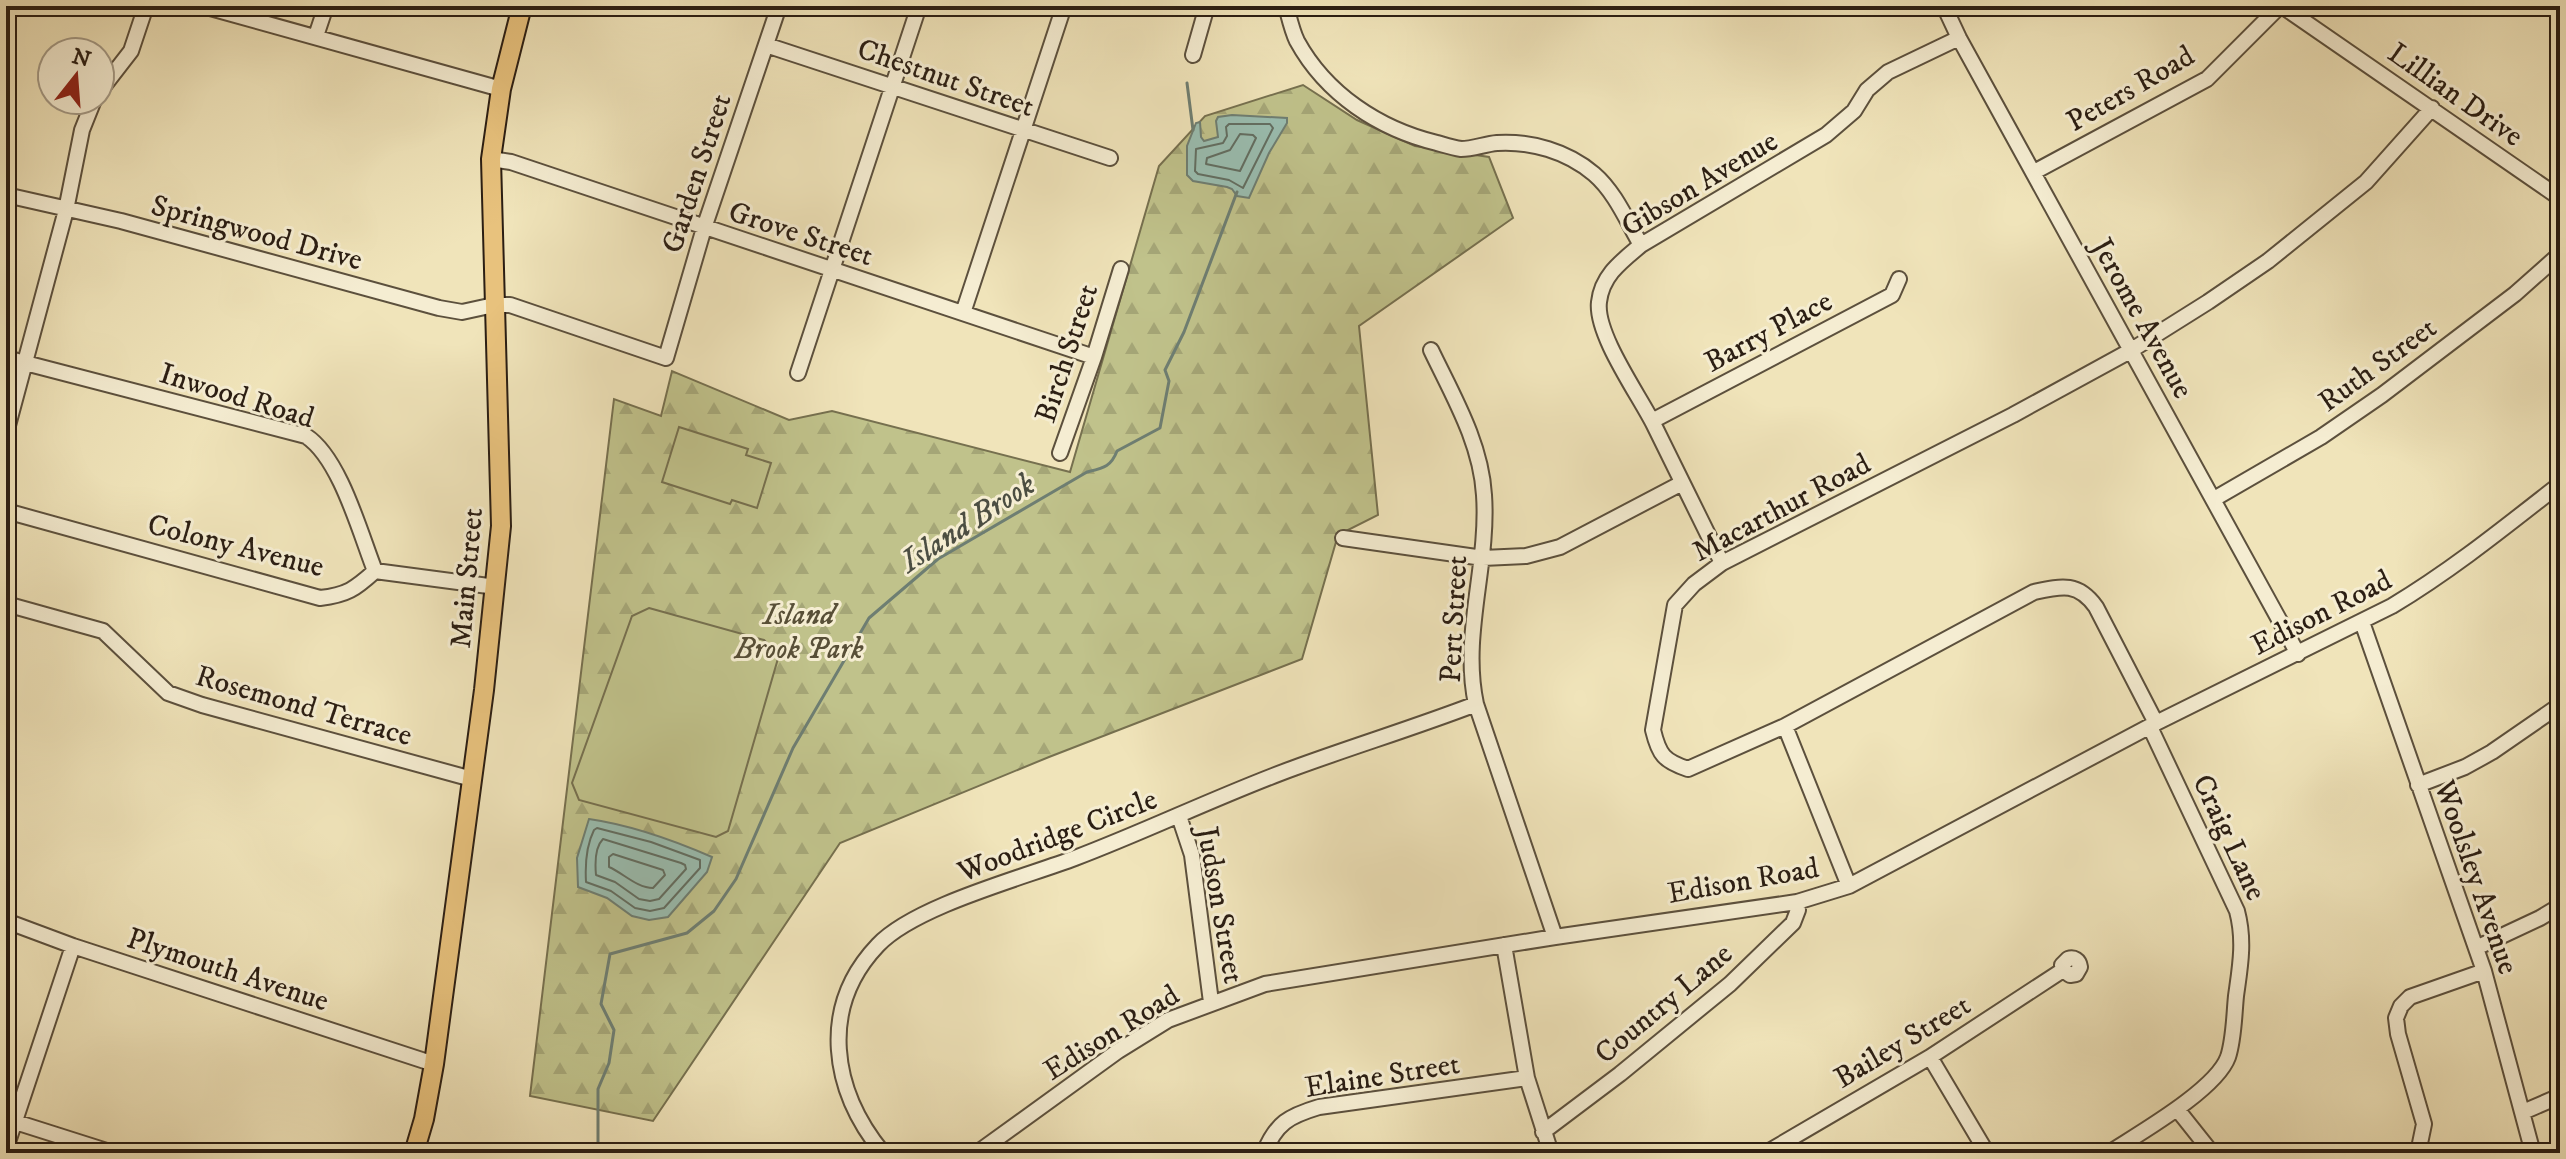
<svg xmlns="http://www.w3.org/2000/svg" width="2566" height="1159" font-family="'IM FELL DW Pica',serif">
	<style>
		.forest { fill: url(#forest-firs); stroke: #76704f; stroke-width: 2 }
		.pitch { fill: #c0c28b; stroke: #76704f; stroke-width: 2 }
		.water { fill: #9abeb1; stroke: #6e7e72; stroke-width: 2 }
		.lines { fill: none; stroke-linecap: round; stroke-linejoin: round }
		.shore { stroke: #626e62; stroke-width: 2 }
		.stream { stroke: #6e7e72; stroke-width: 3 }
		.minor-casing { stroke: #5c503d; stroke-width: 18 }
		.major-casing { stroke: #2b1e13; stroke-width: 22 }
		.minor { stroke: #f5edd2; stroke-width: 14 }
		.major { stroke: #e8c27d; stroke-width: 18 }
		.labels { text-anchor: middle; stroke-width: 6; stroke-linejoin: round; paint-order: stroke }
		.street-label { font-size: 30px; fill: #2b1e13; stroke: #f5edd2 }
		.park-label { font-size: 30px; font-style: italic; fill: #584f37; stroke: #f5edd2 }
		.water-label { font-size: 32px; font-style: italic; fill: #4c4e42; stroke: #f5edd2 }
	</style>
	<defs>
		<pattern id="forest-firs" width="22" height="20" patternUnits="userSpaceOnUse" patternTransform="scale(2)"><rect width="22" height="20" fill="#c0c28b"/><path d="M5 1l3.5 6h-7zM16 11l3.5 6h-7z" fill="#a5a677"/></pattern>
	</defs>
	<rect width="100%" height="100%" fill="#f0e4ba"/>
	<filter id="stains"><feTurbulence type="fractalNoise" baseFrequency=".0025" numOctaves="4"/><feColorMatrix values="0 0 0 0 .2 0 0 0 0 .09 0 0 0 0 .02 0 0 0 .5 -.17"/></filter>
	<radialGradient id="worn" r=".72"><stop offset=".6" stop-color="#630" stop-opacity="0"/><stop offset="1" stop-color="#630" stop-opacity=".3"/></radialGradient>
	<path class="forest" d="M1303 85 1357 120 1415 146 1489 157 1513 218 1359 326 1378 515 1338 535 1302 659 1049 757 840 843 653 1121 530 1096 614 399 661 416 672 371 789 420 832 411 1070 472 1159 166 1205 116Z"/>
	<path class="pitch" d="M679 427 748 449 746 455 771 463 757 508 732 500 730 504 662 482Z
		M649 608 764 640 779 655 728 831 716 837 579 800 572 783 632 616Z"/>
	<path class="water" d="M1232 115 1287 118V123L1269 153 1249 198 1237 196 1232 189 1227 187 1193 181 1187 175V146L1196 123 1200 122 1201 137 1204 141 1218 137 1216 121 1218 117Z
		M589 819C631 825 673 840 712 857L707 872 668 917 649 920 632 916 607 898 578 887 577 858Z"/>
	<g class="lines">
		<path class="shore" d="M1229 124H1270L1273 128 1243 188 1229 180 1198 174 1195 171 1196 149 1223 143 1227 136 1226 127Z
			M1240 134 1253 135 1256 138 1240 171 1206 164 1207 158 1230 150Z
			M597 828 651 842 700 860V868L664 908 650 911 635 908 611 891 586 882C585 864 586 846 594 830Z
			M603 839 681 863 685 865 686 869 659 899 650 901 639 899 615 882 596 875C595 864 595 847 603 839Z
			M613 854 663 870 665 875 653 888C637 888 623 873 609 867V857Z"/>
		<path class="stream" d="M1187 83 1193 130
			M595 1153 598 1143V1089L609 1063 614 1030 601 1004 610 954 687 933 714 911 736 879 793 748 869 618 938 559 1087 472C1103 468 1111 467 1117 451L1160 428 1169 381 1165 370 1184 332 1237 192"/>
		<defs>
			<path id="minor" d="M203 6 501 89
				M1286 6C1289 17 1292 31 1297 41 1326 94 1379 129 1437 143 1444 145 1453 148 1461 149 1473 149 1485 144 1497 143 1531 141 1567 151 1594 174 1615 192 1627 221 1641 245
				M1944 6 1959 38 2298 654
				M2282 6 2560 198
				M316 36 326 6
				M766 45 1110 158
				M1193 55 1207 6
				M100 91 131 51 146 6
				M491 159 511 162 1094 357
				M2034 172 2207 79 2280 6
				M6 195 121 221 439 308 462 312 494 305H510L666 358 704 228 779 6
				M963 313 1064 6
				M1431 350C1453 396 1481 443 1484 495 1489 565 1461 635 1476 704L1555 937
				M6 358 306 436C340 458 360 533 375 571
				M798 373 919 6
				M1652 421 1892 295 1899 279
				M6 433 66 210 82 130 94 100
				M1060 453 1094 357 1121 269
				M2214 499 2321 437 2382 395 2515 294 2560 254
				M6 511 320 598C347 595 355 589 375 571L496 587
				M1343 538 1483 558 1526 556 1560 547 1682 483
				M1722 563C1699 517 1677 471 1654 425 1639 395 1595 334 1599 302 1602 275 1622 261 1641 245L1826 135 1854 111 1867 90 1888 72 1959 38
				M6 604 103 631 168 693 202 705 472 779
				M2362 622 2484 971 2533 1153
				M2156 723 2096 607C2078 582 2062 586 2034 592L1785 726 1688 769C1664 761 1659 755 1653 730L1675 605 1694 584 1722 563 2013 415 2130 351 2208 302 2268 261 2366 182 2432 108
				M1785 726 1849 886
				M2418 785 2465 767 2492 752 2560 705
				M1179 816 1192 855 1211 1002
				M6 921 73 946 434 1064
				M1504 945 1527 1078 1551 1153
				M2476 948 2540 918 2560 906
				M1930 1057 1987 1153
				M2177 1109 2212 1153
				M2523 1112 2560 1096
				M6 1119 113 1153
				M1543 1132 1620 1074 1730 984 1793 923 1798 910 1797 902
				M6 1148 73 946
				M883 1153C832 1091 818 1008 878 945 915 906 1022 878 1075 858 1149 830 1220 795 1294 768 1354 746 1416 727 1476 704
				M977 1153 1118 1051 1168 1020 1265 984 1555 937 1797 902 1849 886 2156 723 2392 606C2452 570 2505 527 2560 484
				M1264 1153C1276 1123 1289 1116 1319 1107L1527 1078
				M1766 1153 1930 1057 2063 970 2062 965 2068 959C2074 957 2079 960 2080 967L2076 974 2070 975 2063 970
				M2109 1153C2138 1134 2216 1090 2228 1057 2234 1039 2234 1016 2236 996 2240 967 2245 941 2237 911L2150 727
				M2418 1153 2424 1124 2398 1034 2396 1018 2401 1006 2410 997 2484 971"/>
			<path id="major" d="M414 1153 424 1119 434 1064 484 690 501 526 491 159 501 89 522 6"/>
		</defs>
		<use href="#minor" class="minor-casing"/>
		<use href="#major" class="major-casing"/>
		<use href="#minor" class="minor"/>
		<use href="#major" class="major"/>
	</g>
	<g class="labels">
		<g class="street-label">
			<text transform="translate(946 77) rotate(19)" y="10">Chestnut Street</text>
			<text transform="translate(2130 88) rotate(-30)" y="10">Peters Road</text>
			<text transform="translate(2456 94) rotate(35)" y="10">Lillian Drive</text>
			<text transform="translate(696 173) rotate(-72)" y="10">Garden Street</text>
			<text transform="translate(1699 183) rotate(-31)" y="10">Gibson Avenue</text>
			<text transform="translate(257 232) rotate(15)" y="10">Springwood Drive</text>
			<text transform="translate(801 233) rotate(18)" y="10">Grove Street</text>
			<text transform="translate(2143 318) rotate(61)" y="10">Jerome Avenue</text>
			<text transform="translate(1768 331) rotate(-28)" y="10">Barry Place</text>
			<text transform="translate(1066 353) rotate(-72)" y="10">Birch Street</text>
			<text transform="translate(2377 364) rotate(-36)" y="10">Ruth Street</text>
			<text transform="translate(237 395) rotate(17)" y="10">Inwood Road</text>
			<text transform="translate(1781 507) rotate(-28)" y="10">Macarthur Road</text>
			<text transform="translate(236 545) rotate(14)" y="10">Colony Avenue</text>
			<text transform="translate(466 578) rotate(-85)" y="10">Main Street</text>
			<text transform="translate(2321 612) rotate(-27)" y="10">Edison Road</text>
			<text transform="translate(1453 619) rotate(-87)" y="10">Pert Street</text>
			<text transform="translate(304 705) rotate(16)" y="10">Rosemond Terrace</text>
			<text transform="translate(1057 835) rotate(-21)" y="10">Woodridge Circle</text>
			<text transform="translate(2230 837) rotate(65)" y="10">Craig Lane</text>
			<text transform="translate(2477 877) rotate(71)" y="10">Woolsley Avenue</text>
			<text transform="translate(1743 880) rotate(-10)" y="10">Edison Road</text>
			<text transform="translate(1221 905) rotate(80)" y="10">Judson Street</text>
			<text transform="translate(228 969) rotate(18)" y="10">Plymouth Avenue</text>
			<text transform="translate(1663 1003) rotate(-40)" y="10">Country Lane</text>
			<text transform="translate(1111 1032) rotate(-32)" y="10">Edison Road</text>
			<text transform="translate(1902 1041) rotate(-31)" y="10">Bailey Street</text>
			<text transform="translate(1382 1075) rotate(-9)" y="10">Elaine Street</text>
		</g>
		<g class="park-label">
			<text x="799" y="624">Island<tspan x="799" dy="34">Brook Park</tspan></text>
		</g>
		<g class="water-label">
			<text transform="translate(967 522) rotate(-33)" y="11">Island Brook</text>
		</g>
	</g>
	<rect width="2566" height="1159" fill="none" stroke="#f0e4ba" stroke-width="32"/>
	<rect x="8" y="8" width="2550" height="1143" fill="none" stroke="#2b1e13" stroke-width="4"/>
	<rect x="16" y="16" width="2534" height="1127" fill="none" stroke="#2b1e13" stroke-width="2"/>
	<g transform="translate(76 76) rotate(17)"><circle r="38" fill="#f5edd2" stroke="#a49a86" stroke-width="2"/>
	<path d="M0-6L14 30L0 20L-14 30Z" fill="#8f2418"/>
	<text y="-12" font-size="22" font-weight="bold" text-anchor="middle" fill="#2b1e13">N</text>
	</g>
	<rect width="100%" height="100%" filter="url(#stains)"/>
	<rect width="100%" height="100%" fill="url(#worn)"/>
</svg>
